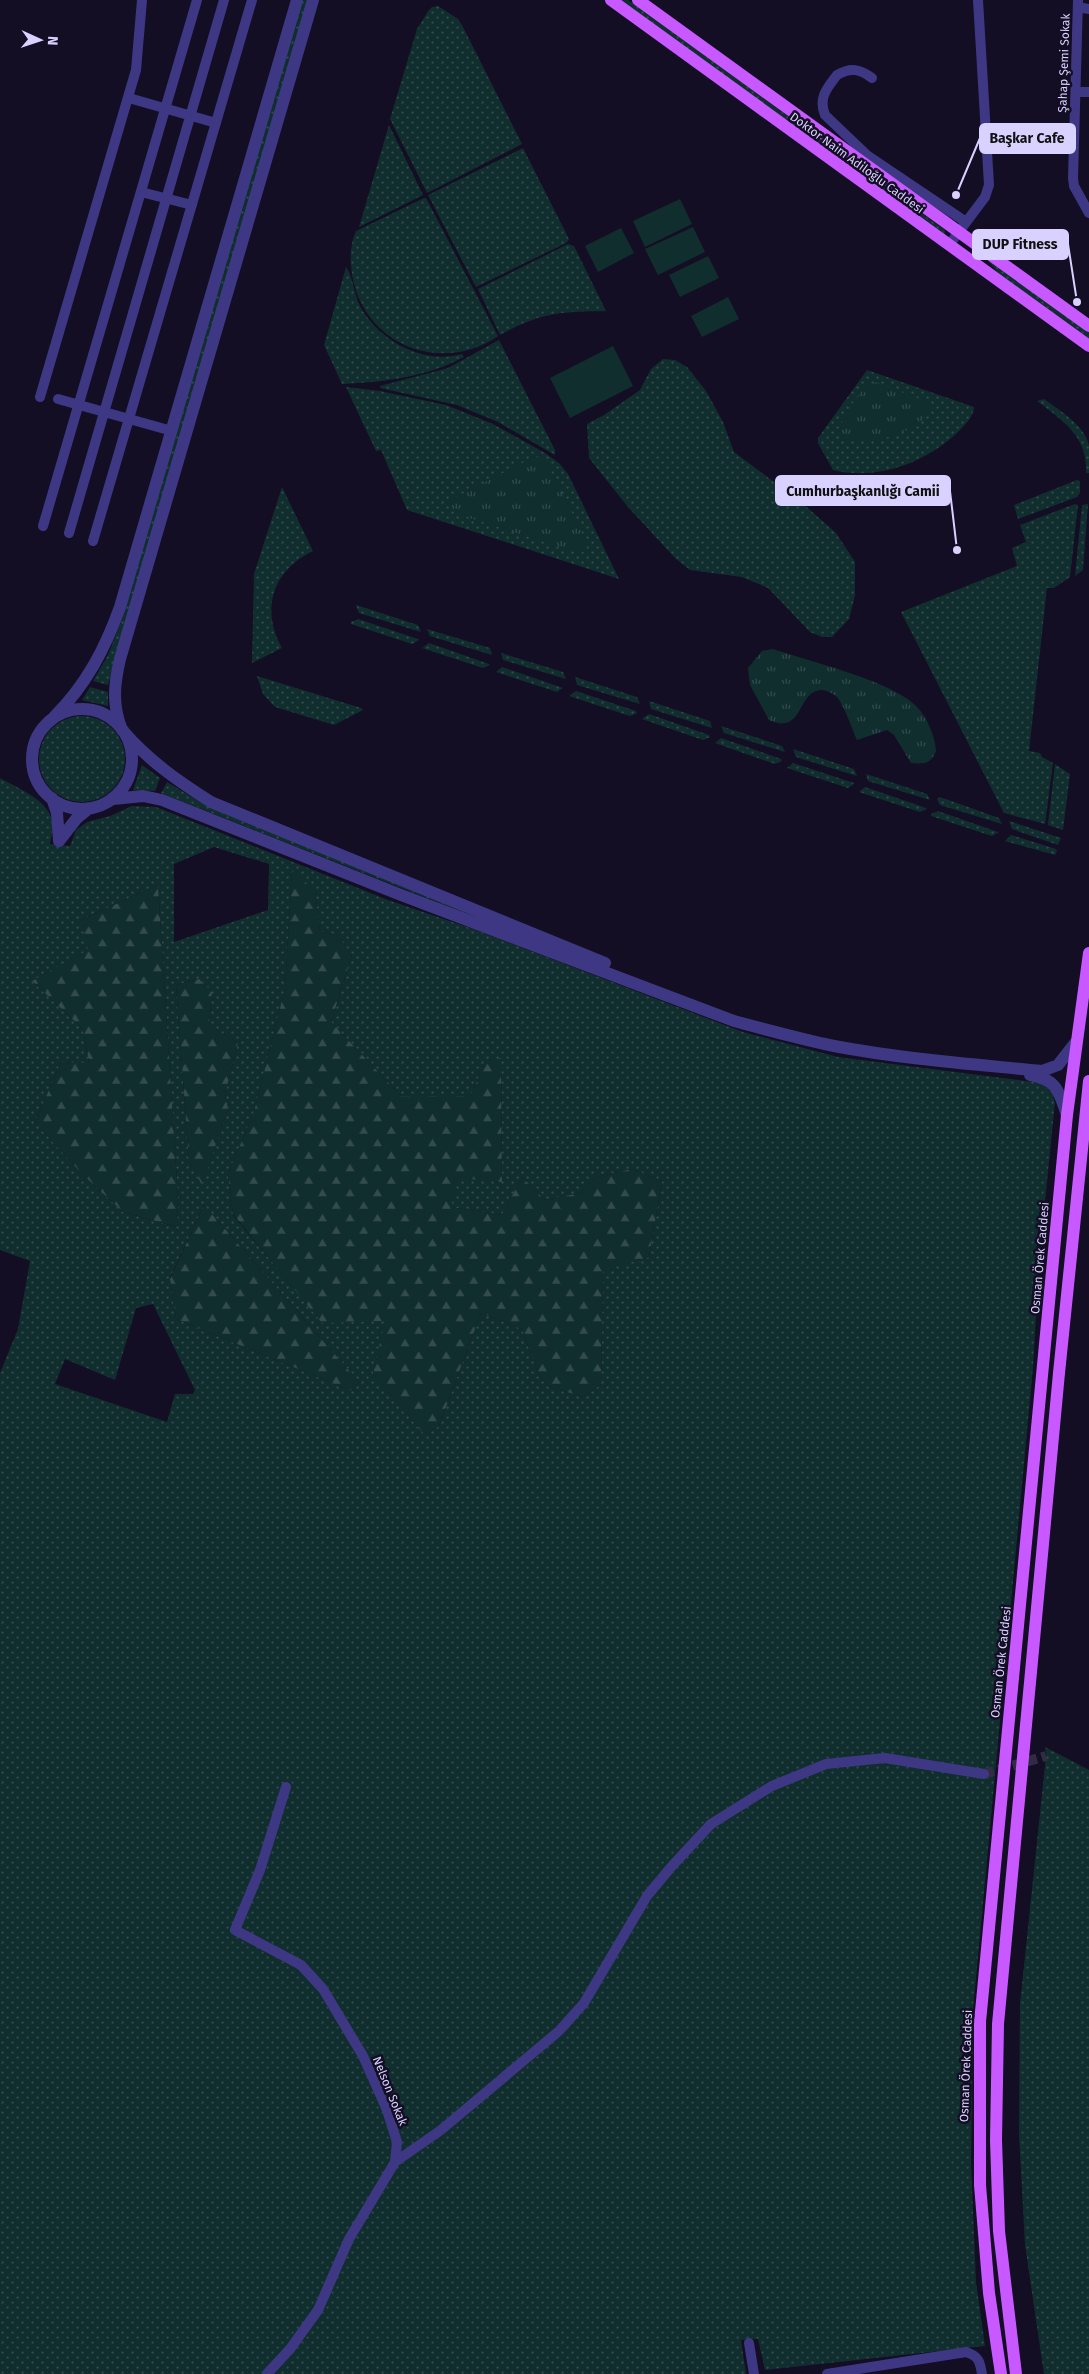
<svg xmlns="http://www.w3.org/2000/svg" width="1089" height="2374" font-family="'Fira Sans',sans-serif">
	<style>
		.grass { fill: url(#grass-dots); fill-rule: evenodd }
		.forest { fill: url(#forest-firs) }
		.park { fill: url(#park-tufts) }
		.pitch { fill: #112e2f }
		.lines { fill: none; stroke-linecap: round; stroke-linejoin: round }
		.minor-tunnel { stroke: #312b45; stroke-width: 10; stroke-dasharray: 10 5; stroke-linecap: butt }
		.minor { stroke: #3e3884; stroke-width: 10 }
		.tertiary { stroke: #3e3884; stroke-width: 12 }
		.primary { stroke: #c858ff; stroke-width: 12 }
		.labels { text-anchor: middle; stroke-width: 5; stroke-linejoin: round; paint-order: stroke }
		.street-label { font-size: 12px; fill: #d9d1ff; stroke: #130e24 }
		.leader { fill: none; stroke: #d9d1ff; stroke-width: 2 }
		.callout-dot { fill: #d9d1ff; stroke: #130e24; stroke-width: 2 }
		.callout { fill: #d9d1ff; stroke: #d9d1ff; stroke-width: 2 }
		.callout-label { font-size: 14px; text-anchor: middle; font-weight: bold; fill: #111 }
	</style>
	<defs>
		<pattern id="grass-dots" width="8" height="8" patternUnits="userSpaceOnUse" patternTransform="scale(1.25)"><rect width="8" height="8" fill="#112e2f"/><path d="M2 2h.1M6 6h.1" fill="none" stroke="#334b4e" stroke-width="1.8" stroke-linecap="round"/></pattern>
		<pattern id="forest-firs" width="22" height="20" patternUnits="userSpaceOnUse" patternTransform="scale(1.25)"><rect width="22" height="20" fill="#112e2f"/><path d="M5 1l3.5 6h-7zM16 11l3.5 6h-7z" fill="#334b4e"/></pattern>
		<pattern id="park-tufts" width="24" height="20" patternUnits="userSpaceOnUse" patternTransform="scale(1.25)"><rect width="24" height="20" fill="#112e2f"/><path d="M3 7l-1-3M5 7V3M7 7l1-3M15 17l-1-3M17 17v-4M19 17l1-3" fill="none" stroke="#334b4e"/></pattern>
	</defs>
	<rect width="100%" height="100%" fill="#130e24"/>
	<path class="grass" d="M302 0H308L108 685 93 681 108 655 121 622Z
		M619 0H628L939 226 945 230V234Z
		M438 6 458 19 462 25 522 144 427 193 390 119 417 29 429 10 432 7Z
		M389 125 423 195 359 227Z
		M523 148 569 239 566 243 476 287 428 195Z
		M424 198H426L498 336C443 374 368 347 353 280 350 263 349 247 356 231Z
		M568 244 574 246 606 311C559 312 542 312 500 335L478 289Z
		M984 255 1089 332V338L998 273Z
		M346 267C353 276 354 295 360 306 379 341 423 365 462 354L464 357C427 377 384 382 342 384L324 345Z
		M499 340 555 450V455L498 422 457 405 380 388V386L448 368Z
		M663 359 675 360 687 367 706 391 723 422 734 452 801 502 836 533 855 562V595L849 619 832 637H822L810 632 768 588 742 577 690 570 676 559 628 507 589 458 587 424 604 415 640 390 651 369Z
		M867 370 974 407C974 416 964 426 958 432 925 463 877 481 833 470L818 443V438Z
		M346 387 380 391 446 405 493 424 545 453 559 463 568 474 619 579 407 510 381 450 376 451Z
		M1044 399C1059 410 1086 426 1089 446 1089 455 1089 465 1089 473H1086C1088 436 1063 421 1037 401Z
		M1077 480 1080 481V493L1077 497 1018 519 1014 505Z
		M282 487 313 551C273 570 260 609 282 648L252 663 254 574Z
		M1075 504 1078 505 1070 577 1054 588H1047L1029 751 1040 753 1042 757 1053 763 1045 824 1004 813 901 612 1017 566 1012 548 1026 542 1020 525Z
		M1088 504 1083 570 1075 576 1082 505Z
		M356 605 418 625 421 632 359 613Z
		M358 619 418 639 419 640 412 644 351 624V622Z
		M427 629 490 648 492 655 430 636Z
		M429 643 489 664 490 665 483 668 422 648Z
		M501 653 563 672 566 679 503 660Z
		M502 667 563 688 557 692 496 672Z
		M257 676 361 708 363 710 334 725 275 707 263 694Z
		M575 677 637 697 640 704 577 685Z
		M90 687 108 692V706L82 700Z
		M576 691 636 711 637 713 630 716 569 696Z
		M649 701 710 721 712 728 651 709Z
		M649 714 709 735 710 737 703 740 642 719Z
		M39 759a43 43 0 1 1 86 0a43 43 0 1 1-86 0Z
		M721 726 782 746 785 752 724 733Z
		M721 738 781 759 782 761 775 764 715 743Z
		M793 749 854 769 857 776 796 757Z
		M793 763 854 783V784L848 788 787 768Z
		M1055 764 1070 774 1063 830 1048 825Z
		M142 765 160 778 155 791 133 790Z
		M866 774 927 794 930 800 868 781Z
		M0 778C17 788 47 799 52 820 54 828 51 837 50 844L70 846 76 830 87 822 110 816 132 806 156 807 388 900 473 929 743 1032 838 1057 1041 1083 1052 1092 1055 1103 1040 1250 1033 1367 973 2010 971 2163 976 2282 985 2346 765 2370 758 2339 741 2340 746 2374H0V1373L18 1329 30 1261 0 1250ZM214 847 269 864 268 910 174 942V864ZM292 871 315 891 320 932 336 934 352 955 331 1022 401 1096H471L485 1061 501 1059 502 1182 458 1177 450 1207 502 1215 522 1177 545 1200 580 1193 596 1177 632 1169 662 1181 649 1257 603 1269 601 1384 584 1397 549 1387 538 1373 522 1329 481 1313 439 1426 424 1434 373 1374 386 1320 322 1322 233 1215 228 1174 254 1112 285 988ZM158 885 178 1198 177 1227 123 1212 80 1172 35 1122 61 1062 89 1064 83 1029 32 981 89 950 81 920ZM198 979 212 992 209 1025 238 1043 225 1094 228 1109 202 1184 189 1161 176 985ZM204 1205 359 1382 352 1391 176 1319 170 1278ZM153 1304 195 1390 193 1394H175L167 1422 55 1384 65 1359 115 1380 136 1308Z
		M167 782 205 805 601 967 161 793Z
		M865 787 926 808 927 809 920 812 859 792Z
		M940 797 999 818 1002 824 940 805 937 799Z
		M938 811 998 832H999L992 836 931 816V814Z
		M1009 821 1061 838 1058 845 1012 829Z
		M1011 835 1056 849 1057 851 1055 855 1005 841Z
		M1045 1747 1089 1770V2374H1044L1025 2245 1019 2134 1020 2004 1046 1756Z"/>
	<path class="forest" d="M292 870 315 891 320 932 336 934 352 955 331 1022 401 1096H471L485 1061 501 1058 502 1182 459 1178 451 1207 502 1215 522 1177 545 1200 580 1193 596 1177 632 1169 662 1181 649 1257 603 1270 601 1384 584 1397 549 1387 538 1373 522 1329 481 1313 439 1426 424 1434 373 1374 385 1321 322 1323 233 1214 228 1174 254 1112 285 988Z
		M158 885 178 1198 177 1227 123 1212 80 1172 35 1122 61 1062 89 1063 83 1029 32 981 88 950 81 920Z
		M199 979 212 992 209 1025 238 1043 225 1094 228 1109 202 1185 189 1161 176 985Z
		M204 1205 359 1382 352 1391 176 1319 170 1279Z"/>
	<path class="park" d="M875 382 928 402 930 411C916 434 868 447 843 438L840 434C838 421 862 385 875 382Z
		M540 457 546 461 587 543V548L584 552 578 553 455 513 449 507 452 499 532 458Z
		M773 649C808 661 896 682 918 708 928 719 935 737 936 751 931 764 924 764 911 763L894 735 887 730 857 740C851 727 846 709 837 697 834 694 828 691 823 690 796 689 805 736 769 720L750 685 748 668 762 651Z"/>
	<path class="pitch" d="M680 199 692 224 645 247 633 221Z
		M693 227 705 252 658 275 645 249Z
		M621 228 634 253 598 272 585 246Z
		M708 256 719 278 680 297 669 275Z
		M728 297 739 319 702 337 691 316Z
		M613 346 633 386 570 418 550 378Z"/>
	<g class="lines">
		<path class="minor-tunnel" d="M984 1774 1046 1756"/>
		<path class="minor" d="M1078 0 1073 178 1074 186 1089 213
			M1078 7 1089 9
			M872 78C860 69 851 67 837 75 827 88 818 98 825 115L868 156 966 222
			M1076 92H1089
			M129 98 216 123
			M141 192 192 205
			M949 245 985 197 989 185 978 0
			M40 397 136 70 142 0
			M58 399 172 431
			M43 526 197 0
			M69 533 224 0
			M93 541 252 0
			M395 2162 441 2130 559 2031 584 2003 647 1896 672 1866 711 1824 772 1786 826 1764 885 1758 984 1774
			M749 2343 754 2374
			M267 2374 290 2349 318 2310 349 2239 395 2162 397 2142 387 2110 363 2056 323 1989 301 1965 235 1930 260 1870 286 1787
			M827 2374 966 2352C979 2356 980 2362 982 2374"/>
		<path class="tertiary" d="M32 759a50 50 0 1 1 100 0a50 50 0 1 1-100 0Z
			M54 717C86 685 105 649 120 607L297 0
			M122 730C112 705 114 685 120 659L313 0
			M123 731C149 761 178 781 211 802L605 963
			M52 798 57 813 59 841
			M113 799 143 796 162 800 401 895 734 1021C767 1030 800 1039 834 1046 903 1059 972 1064 1042 1071L1058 1065 1076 1042
			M59 841 77 818 88 809
			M1030 1075C1057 1079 1059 1092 1067 1115"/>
		<path class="primary" d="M611 0 1089 346
			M638 0 1089 326
			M1001 2374 989 2293 980 2185V2022L1067 1115 1089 953
			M1016 2374 999 2231 996 2140 998 2024 1059 1373 1089 1081"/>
	</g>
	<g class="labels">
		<g class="street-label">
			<text transform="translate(1064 63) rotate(-88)" y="4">Şahap Şemi Sokak</text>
			<text transform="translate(857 163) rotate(36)" y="4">Doktor Naim Adiloğlu Caddesi</text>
			<text transform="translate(1040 1258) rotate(-85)" y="4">Osman Örek Caddesi</text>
			<text transform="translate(1001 1662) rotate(-84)" y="4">Osman Örek Caddesi</text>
			<text transform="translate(966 2066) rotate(-88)" y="4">Osman Örek Caddesi</text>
			<text transform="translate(390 2091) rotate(68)" y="4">Nelson Sokak</text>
		</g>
	</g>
	<path class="leader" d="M956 195L980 138M1077 302L1068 244M957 550L950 491"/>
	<g class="callout-dot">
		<circle cx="956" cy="195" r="5"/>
		<circle cx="1077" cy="302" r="5"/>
		<circle cx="957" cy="550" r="5"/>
	</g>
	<g class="callout">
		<rect x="980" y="124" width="95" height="29" rx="5"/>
		<rect x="973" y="230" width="95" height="29" rx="5"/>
		<rect x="776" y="476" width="174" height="29" rx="5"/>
	</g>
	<g class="callout-label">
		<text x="1027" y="143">Başkar Cafe</text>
		<text x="1020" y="249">DUP Fitness</text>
		<text x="863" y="496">Cumhurbaşkanlığı Camii</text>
	</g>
	<g transform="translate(40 40) rotate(93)" stroke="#130e24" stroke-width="4" paint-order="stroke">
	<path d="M0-4L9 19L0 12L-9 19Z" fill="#d9d1ff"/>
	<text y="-8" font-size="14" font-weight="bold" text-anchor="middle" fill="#d9d1ff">N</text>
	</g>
</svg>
